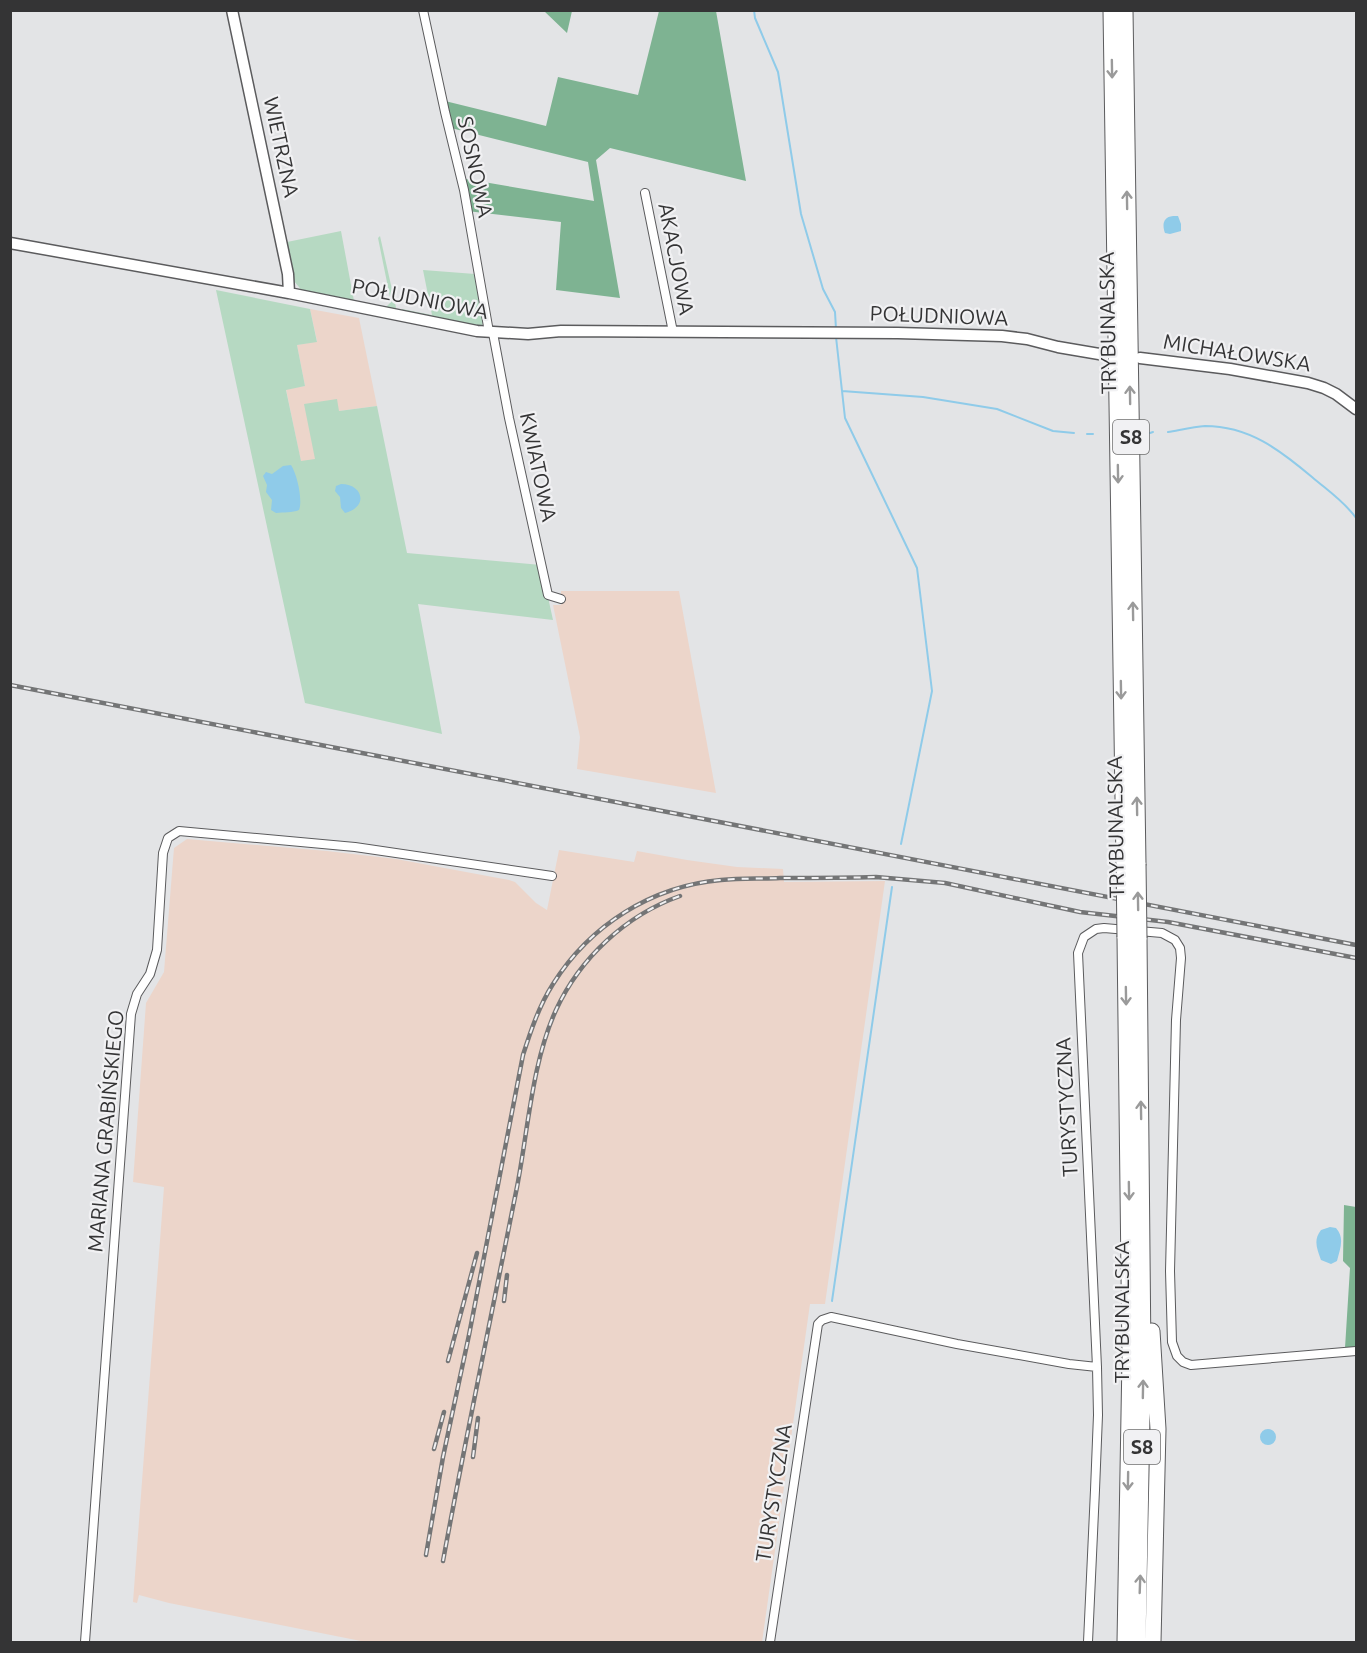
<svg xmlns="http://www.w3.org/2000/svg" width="1367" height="1653" font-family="Ubuntu,sans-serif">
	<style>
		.industrial { fill: #ecd5ca }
		.green { fill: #b6d9c2 }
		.forest { fill: #7eb392 }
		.water { fill: #8fcbe9 }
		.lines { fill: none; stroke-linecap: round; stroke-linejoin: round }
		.stream { stroke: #8fcbe9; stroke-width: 2 }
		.minor-casing { stroke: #5b5b5d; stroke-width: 10 }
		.tertiary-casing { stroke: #5b5b5d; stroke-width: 13 }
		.motorway-casing { stroke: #5b5b5d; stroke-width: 17 }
		.minor { stroke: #fff; stroke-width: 8 }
		.tertiary { stroke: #fff; stroke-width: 10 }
		.motorway { stroke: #fff; stroke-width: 15 }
		.rail-casing { stroke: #747576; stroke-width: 4.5 }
		.rail { stroke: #f1f1f3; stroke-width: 2; stroke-dasharray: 7; stroke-linecap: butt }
		.motorway-bridge-casing { stroke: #5b5b5d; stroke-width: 17; stroke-linecap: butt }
		.motorway-bridge { stroke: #fff; stroke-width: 15 }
		.oneway { stroke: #9a9a9a }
		.labels { text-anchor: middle; stroke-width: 4.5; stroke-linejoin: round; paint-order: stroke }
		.shield { fill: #f1f1f3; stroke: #6d6d6e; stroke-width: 1.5 }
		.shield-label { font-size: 20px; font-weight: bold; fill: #343435 }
		.street-label { font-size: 21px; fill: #343435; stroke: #f1f1f3 }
	</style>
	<rect width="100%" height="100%" fill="#e3e4e6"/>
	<path class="industrial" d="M310 309 359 318 377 406 339 411 315 460 301 462 286 389 305 386 297 345 317 341Z
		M561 591H679L716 793 577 769 580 737 553 605H561Z
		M187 839 327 851 396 859 509 880 515 882 536 903 547 910 559 850 634 862 637 851 687 860 737 867 783 869 784 882 885 881 825 1304H810L762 1642H366L169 1603 139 1595 137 1603 133 1602 164 1187 133 1182 146 1003 164 972 174 848Z"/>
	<path class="green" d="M341 231 354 301 386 307 391 302 378 238 380 236 397 312 303 292 294 281 287 242Z
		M423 270 475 274 484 321 482 325 476 328 402 313V309L432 315Z
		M216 290 310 309 317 342 297 345 305 386 286 390 301 461 315 459 304 404 337 399 339 411 377 406 407 553 541 565 553 620 418 604 442 734 305 703Z"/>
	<path class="forest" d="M544 11H572L567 33Z
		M659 11H716L746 181 610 148 596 160 620 298 556 290 561 222 467 211 462 184 466 179 594 201 588 162 451 128 445 101 546 126 558 77 638 95Z
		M1344 1205 1356 1207V1347L1345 1348 1350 1268 1343 1261Z"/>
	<path class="water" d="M1173 216H1178L1181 224V231L1170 234 1165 233C1162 225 1163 217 1173 216Z
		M291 465C297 474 303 500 299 510 292 513 284 512 276 513L271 510 272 500 266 492 267 485 263 476 266 472 272 474 283 466Z
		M341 484C363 484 369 507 345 513L341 508 340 497 335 491 336 486Z
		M1330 1227 1336 1228C1345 1238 1340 1249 1337 1261L1331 1264 1321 1260C1317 1249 1313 1240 1321 1230Z
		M1260 1437a8 8 0 1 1 16 0a8 8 0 1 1-16 0Z"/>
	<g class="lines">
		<path class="stream" d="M754 10 755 18 778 72 801 214 823 289 835 312 836 329
			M836 337 845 418 917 568 932 691 901 844
			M842 391 923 397 997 409 1053 431 1074 433
			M1168 432C1180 430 1193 427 1205 426 1249 426 1280 450 1312 477 1327 490 1345 502 1356 518
			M1150 433 1153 432
			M1087 434H1093
			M832 1301 892 887"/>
		<defs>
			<path id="minor" d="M423 10 445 112 464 190 489 332
				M645 193 673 332
				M493 333 509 418 548 595 561 599
				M85 1642 131 1014 137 994 150 974 157 950 163 853 168 838 179 831 355 847 552 876
				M770 1642 818 1324 822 1320 831 1317 957 1344 1069 1364 1097 1367
				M1088 1642 1095 1490 1098 1415 1097 1367 1078 953 1084 937 1096 929 1104 928 1162 933 1175 940 1180 948 1181 958 1176 1020 1170 1271 1172 1342 1177 1356 1183 1362 1191 1365 1356 1351"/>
			<path id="tertiary" d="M232 10 288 274 289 293
				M10 243 289 293 477 331 528 334 561 331 898 333 1002 336 1027 339 1058 347 1105 355
				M1140 358 1230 369 1308 383 1324 388 1336 394 1356 409"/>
			<path id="motorway" d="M1111 10 1124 863
				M1125 10 1138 864
				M1152 1331 1158 1429 1153 1642
				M1125 1642 1130 1358 1125 937
				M1138 1642 1143 1357 1139 938"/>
		</defs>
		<use href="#minor" class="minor-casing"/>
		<use href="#tertiary" class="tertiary-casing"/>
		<use href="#motorway" class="motorway-casing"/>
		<use href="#minor" class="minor"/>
		<use href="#tertiary" class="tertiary"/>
		<use href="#motorway" class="motorway"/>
		<defs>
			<path id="rail" d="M10 685 1356 945
				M504 1301 507 1275
				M448 1361 477 1253
				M434 1449 444 1412
				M473 1457 478 1418
				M426 1555 443 1457 469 1335 523 1055C531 1030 539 1006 553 984 590 925 652 886 721 880 741 878 761 879 780 878 812 878 844 878 876 877L945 883 1080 912 1168 922 1356 958
				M443 1561C466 1436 492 1312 517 1187 528 1131 532 1062 556 1010 580 958 626 915 680 896"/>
		</defs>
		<use href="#rail" class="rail-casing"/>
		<use href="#rail" class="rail"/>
		<defs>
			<path id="motorway-bridge" d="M1124 863 1125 937
				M1138 864 1139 938"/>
		</defs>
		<use href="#motorway-bridge" class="motorway-bridge-casing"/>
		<use href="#motorway-bridge" class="motorway-bridge"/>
	</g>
	<defs><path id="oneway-shaft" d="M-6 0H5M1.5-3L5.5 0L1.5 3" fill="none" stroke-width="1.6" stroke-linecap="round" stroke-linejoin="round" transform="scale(1.5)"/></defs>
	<g class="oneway">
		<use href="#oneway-shaft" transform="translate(1112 69) rotate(89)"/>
		<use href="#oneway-shaft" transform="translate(1127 200) rotate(-91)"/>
		<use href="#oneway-shaft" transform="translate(1130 395) rotate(-91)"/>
		<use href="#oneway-shaft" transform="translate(1118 474) rotate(89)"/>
		<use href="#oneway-shaft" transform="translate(1133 611) rotate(-91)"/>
		<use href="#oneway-shaft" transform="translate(1121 690) rotate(89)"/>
		<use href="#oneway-shaft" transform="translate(1137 806) rotate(-91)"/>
		<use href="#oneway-shaft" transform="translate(1138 901) rotate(-91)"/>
		<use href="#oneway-shaft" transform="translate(1126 996) rotate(89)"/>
		<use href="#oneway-shaft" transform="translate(1141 1110) rotate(-91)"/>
		<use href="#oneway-shaft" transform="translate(1129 1191) rotate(89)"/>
		<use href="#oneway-shaft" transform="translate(1143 1389) rotate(-89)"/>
		<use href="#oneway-shaft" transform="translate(1128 1481) rotate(91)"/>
		<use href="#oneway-shaft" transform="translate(1140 1584) rotate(-88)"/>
	</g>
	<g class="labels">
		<g class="shield">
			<rect x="1113" y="420" width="36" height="34" rx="4.5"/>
			<rect x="1124" y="1430" width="36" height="34" rx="4.5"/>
		</g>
		<g class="shield-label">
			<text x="1131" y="444">S8</text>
			<text x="1142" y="1454">S8</text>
		</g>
		<g class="street-label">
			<text transform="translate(281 147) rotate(78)" y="7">WIETRZNA</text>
			<text transform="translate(475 167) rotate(78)" y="7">SOSNOWA</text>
			<text transform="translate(676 259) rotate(79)" y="7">AKACJOWA</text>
			<text transform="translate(420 299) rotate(11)" y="7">POŁUDNIOWA</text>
			<text transform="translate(939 316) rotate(2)" y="7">POŁUDNIOWA</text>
			<text transform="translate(1108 323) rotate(-91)" y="7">TRYBUNALSKA</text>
			<text transform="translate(1237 353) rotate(9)" y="7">MICHAŁOWSKA</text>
			<text transform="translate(538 467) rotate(78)" y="7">KWIATOWA</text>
			<text transform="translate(1116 827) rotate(-91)" y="7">TRYBUNALSKA</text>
			<text transform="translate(1067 1107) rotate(-93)" y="7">TURYSTYCZNA</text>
			<text transform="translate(106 1131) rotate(-85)" y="7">MARIANA GRABIŃSKIEGO</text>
			<text transform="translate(1122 1312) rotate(-90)" y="7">TRYBUNALSKA</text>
			<text transform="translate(774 1493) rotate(-81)" y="7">TURYSTYCZNA</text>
		</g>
	</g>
	<rect width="1367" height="1653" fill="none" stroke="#343435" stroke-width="24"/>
</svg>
